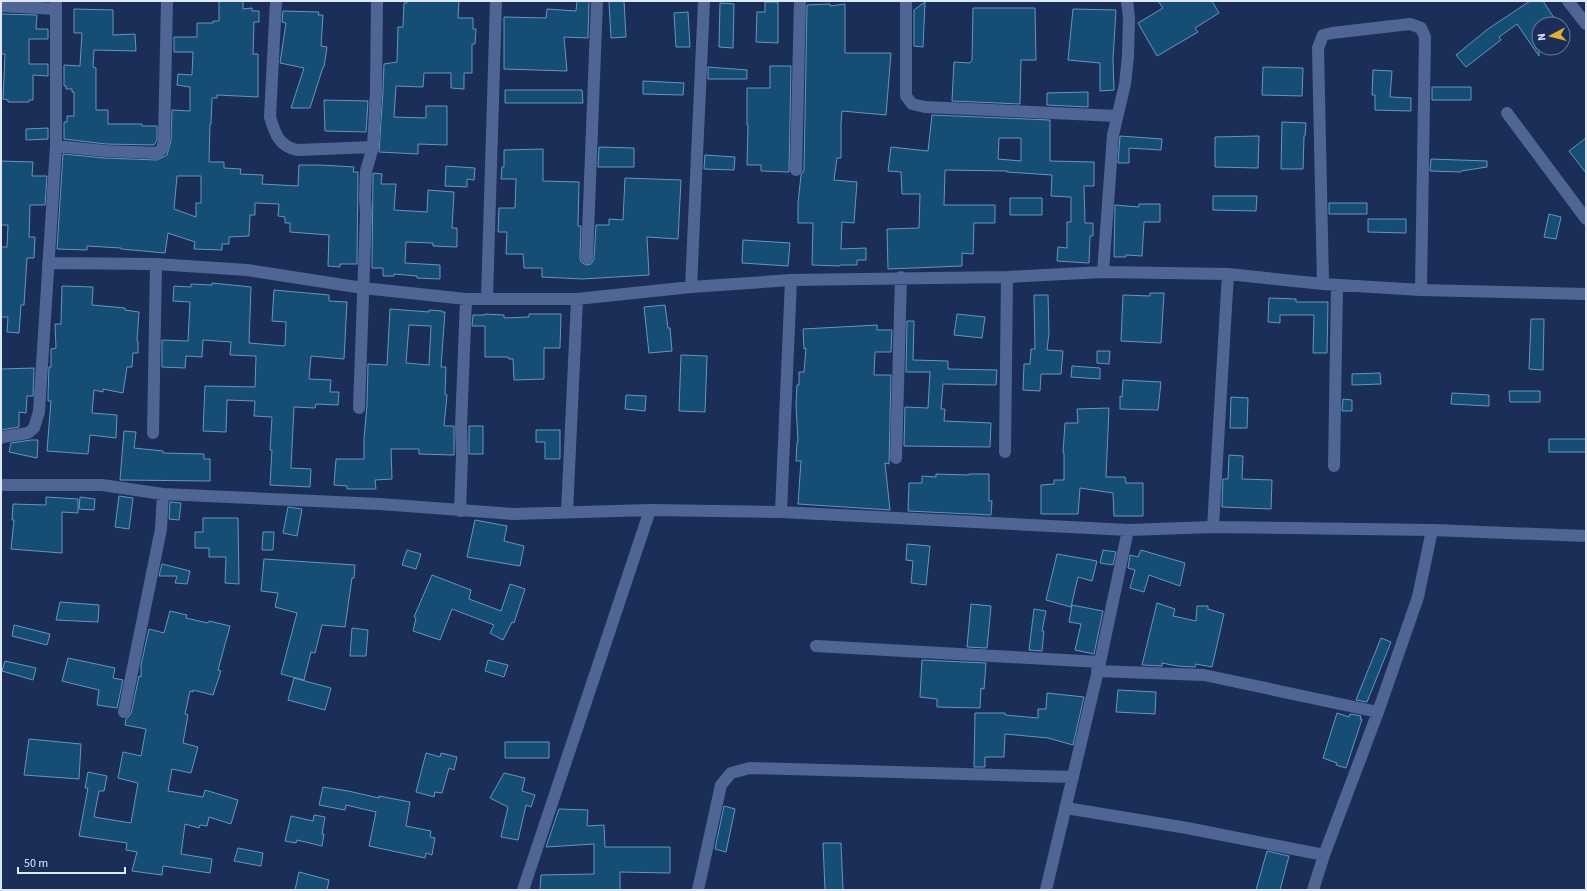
<svg xmlns="http://www.w3.org/2000/svg" width="1587" height="891" font-family="'Source Sans 3',sans-serif">
	<style>
		.building { fill: #164d74; stroke: #6596be; fill-rule: evenodd }
		.lines { fill: none; stroke-linecap: round; stroke-linejoin: round }
		.minor { stroke: #4f6695; stroke-width: 12 }
	</style>
	<rect width="100%" height="100%" fill="#1b2e58"/>
	<path class="building" d="M219 1H243V9L252 8V11H259V22H254L253 54H258V97L217 95V98H212L211 124H210L209 162H224V168L241 169 240 174 263 175 262 184 298 186 299 165H320L354 167 353 172H358L357 264H340V267L328 266 329 235 290 232V223H285V217L278 216 279 204 255 203V215H250L249 236 229 237V244H222V250L194 249 195 242 168 233 165 253 121 249V248L87 246V250L57 249 63 154 104 158 157 160 167 155 171 141 172 110 190 111V87L177 85 178 74 192 75 193 52H174V37H197V23H213V21H219ZM177 176H201V203H196V217L174 209Z
		M407 1H459L458 18H473V29H476L475 44H472V73H464V89L451 88V73H424L423 87 396 86 394 117 426 118V106H447V145L418 144V154L379 152 383 91 384 64 397 62 398 27H403L404 3H407Z
		M577 1H589L588 38 564 37 567 71 504 69V17L546 18 547 9 576 11Z
		M609 1H624L626 37 611 38Z
		M1158 1H1212L1219 13 1195 28 1198 32 1157 56 1138 23 1163 8Z
		M1530 1H1543L1558 24H1539V56L1517 24 1499 37 1501 40 1466 67 1456 55 1488 29Z
		M765 2H778V43L756 42 757 12H765Z
		M925 2 923 47 914 46V10Z
		M720 3 734 4 733 48 719 47Z
		M830 4V6L845 4V53H891L886 115 842 111 841 124V158H837L834 180 857 182 854 223 842 222 841 249 866 248V260H857V265H840V266L812 265 813 223H798V203L801 175 804 170 807 5Z
		M973 8H1035L1036 60H1021L1020 104 952 101 954 62 970 63 972 60Z
		M74 9 113 10V35L135 34 136 51 94 50 93 67 96 68V110H108V124H142V126H157V140L154 145 106 144 64 139V122H67V116H74V92H72V89H66V86H64V65L80 66 82 33H74Z
		M1073 9 1116 10 1113 59 1114 90 1100 91V63L1068 60Z
		M283 11 319 12 318 15H323L321 46 327 47 324 67H323L310 108H291L304 68 280 63 286 23 282 22Z
		M688 12 690 47H676L674 13Z
		M1 14 37 15 36 29H48V39H29V64H48V76L33 75V100H29V102H8V100L3 99 5 54H1Z
		M770 66H791L789 172 761 171V165H747L748 125H747V88H770Z
		M708 67 747 70V79H708Z
		M1263 67 1303 68 1302 96 1262 95Z
		M1373 70 1392 71 1390 97 1411 98V111L1375 110V95H1372Z
		M643 81 684 83 683 95 643 94Z
		M1432 87H1471V100H1432Z
		M505 90H582L583 103H505Z
		M1088 92V107L1047 105V93Z
		M324 100 368 101 366 132 325 131Z
		M932 115 1050 120V161L1094 162V186H1084L1085 223H1093V236H1090L1089 263 1057 261 1058 247 1067 248V222H1071V197L1051 196 1052 175 1007 172V171L945 170 944 205H995V223H974L973 254 962 253V266L888 269 887 229 919 228 920 194H902L901 172 888 171 891 147 928 151ZM999 138H1021V161L998 159Z
		M1282 122 1306 123 1305 136H1304L1303 169H1281Z
		M48 128V139L26 140V129Z
		M1120 136 1162 139 1161 150 1129 148V163H1118Z
		M1259 136 1258 168 1215 167V137Z
		M1586 138V173L1569 151Z
		M599 147 634 148V167H598Z
		M543 149V181L579 182 578 226H581L580 258 581 262 586 265 591 264 594 259 596 225H609V219L623 220 625 178 681 180 678 239 647 237 649 275 582 279 542 277V268H524L523 254H506L507 232H498L499 208H515L516 179H501L502 167H504V150Z
		M705 155 735 157 734 170 704 169Z
		M1431 159 1487 161V167L1461 171V172L1430 171Z
		M1 161 33 162 32 176H47L45 205H30L29 237H35L34 258H27L24 305H21L19 333 7 332 8 317H1V247H7L8 225H1Z
		M446 166 475 168 474 180 467 179V187L445 186Z
		M373 173 382 174 381 184H396L394 210 427 212 428 190 454 192 452 228H457V247L433 246V243L406 242 405 263 440 265V279L417 278V276L394 274V276H383V268H372Z
		M1213 196H1257L1256 211 1213 210Z
		M1010 198H1042V215H1010Z
		M1329 203H1367V214H1329Z
		M1139 204H1160V222H1144L1142 256 1126 255V257H1114L1115 205 1139 207Z
		M1549 214 1561 217 1556 239 1544 237Z
		M1368 219H1406V233L1368 232Z
		M743 240 790 243 788 266 742 263Z
		M212 283 251 287 249 343 285 346 286 322 272 321 274 290 329 295V301L347 302 344 359 311 356 309 379 331 380 330 392H339L338 405 316 404 315 408 294 407 291 468 311 469 310 487 270 485 272 450H270L272 417 254 416 255 401 227 400 226 432 203 431 205 386 255 387 256 356 230 355 231 342 203 340 202 357 186 356 185 368 162 367V340L188 341 190 302 173 301 174 286 191 287V284L212 285Z
		M62 286 93 287 92 305 125 308V310L139 312 137 341H138V353H133L132 367H127L123 393 103 389V392L94 390 92 413 117 415 116 438 90 435 88 454 47 451 51 401H48V396L49 367H51V349L56 348 55 324H61Z
		M1150 293H1164L1161 343 1121 341 1123 295 1150 296Z
		M1034 295H1048L1049 333 1047 350 1063 351 1061 374H1041L1040 391 1023 390 1024 364H1030L1031 349H1035Z
		M1269 298 1296 299V302H1328L1327 353H1313L1314 315H1280V323L1268 322Z
		M665 305 668 328H670L672 351 649 353 644 307Z
		M390 309 429 312V310L442 311V312H445L441 367H446L445 394 447 395 444 426H454V455L419 454V449H391L392 479 375 480 376 489H347V486L334 485 336 459H364V439L367 405 368 364 387 365ZM409 325 431 326 429 365 406 363Z
		M485 314 504 315V318L529 317V314H561L560 348H544V379L514 380 513 359H509L508 357H485V326H472L473 315H485Z
		M957 314 985 317 982 338 954 335Z
		M1531 319H1544L1543 370 1529 369Z
		M907 321H914L913 360 948 361V369L997 370 996 385 943 384 941 409H945L944 421 991 423 990 447 904 446 905 407 928 408 930 372H906Z
		M877 325V330H892L891 352H875L874 375H891L889 464 885 463 890 510 798 504 801 461H796L797 442H798L796 404 797 385H799V372H804L806 348 804 349 803 329Z
		M1097 351H1110L1109 364 1097 363Z
		M681 355 707 356 705 412 679 411Z
		M1072 366 1100 368V379L1071 377Z
		M34 368 33 396H27L26 413 19 412V427L1 430V369Z
		M1380 373 1381 384 1352 385V374Z
		M1123 380 1161 382 1158 410 1120 409V396L1122 397Z
		M1509 391H1540V402H1510Z
		M1452 393 1489 395V406L1451 404Z
		M626 395 646 396 645 411 625 409Z
		M1231 397 1248 398 1247 428H1230Z
		M1343 399 1352 400V411H1342Z
		M1109 408 1106 477H1125L1126 483H1143V516H1114L1113 493 1080 488 1078 514H1041V485L1054 484V480H1064V453H1063L1065 423H1078L1077 409Z
		M469 426H483V454H469Z
		M536 430H560V459H545V442H536Z
		M124 431 136 432 134 448 163 451V453L204 454V459H210V481L120 480Z
		M1549 439H1586V452H1549Z
		M31 440H38L37 458 9 452 11 443Z
		M1229 455 1243 456 1242 479 1272 480 1271 509 1222 507 1223 479H1228Z
		M936 474 969 475V474H989V501H992L991 515 908 511 909 483H922V476L936 477Z
		M119 496 133 498 129 529 115 527Z
		M46 497 78 499V513L62 512V553L11 549 14 520H12L13 504 46 505Z
		M80 497 95 499 94 510 79 509Z
		M170 502 181 503 179 520 169 519Z
		M288 507 302 509 297 536 283 533Z
		M203 518H238L239 584 225 583 226 557H209V548H195V532H203Z
		M475 520 507 526 504 541 524 546 520 566 467 557Z
		M263 532H274L273 550H262Z
		M907 544 930 546 926 585 911 583 913 561 906 560Z
		M407 550 421 554 416 569 402 565Z
		M1103 550 1116 552 1113 565 1100 563Z
		M1141 550 1185 563 1180 586 1149 575 1144 592 1130 588 1135 570 1128 568 1130 555 1138 557Z
		M1057 554 1097 561 1092 581 1078 577 1071 607 1046 600Z
		M264 559 355 565 354 578H352L345 627 322 625 315 653 311 652 304 680 281 674 297 613 275 607 278 593 261 591Z
		M162 564 190 571 187 584 175 583 177 576H159Z
		M432 575 471 590 469 599 501 611 510 584 525 589 514 623 512 622 503 640 490 633 494 625 452 609 440 640 413 631 416 618 414 617Z
		M60 602 99 605 98 622 56 620Z
		M1157 603 1175 609 1173 616 1196 621 1197 606H1208V609L1224 614 1212 667 1196 664 1195 667 1177 666 1162 663V666L1142 665Z
		M971 604 991 606 987 648 967 647Z
		M1072 605 1103 611 1094 654 1075 650 1081 624 1069 622Z
		M1034 609 1046 611 1042 631H1044L1042 651 1029 650Z
		M170 611 187 615 186 618 208 623 209 621 230 626 218 670 221 671 213 695 193 690V692L190 691 185 714 188 715 183 743 198 747 191 773 172 769 168 791 203 797 205 790 238 800 231 824 209 817 207 826 200 825 199 828 185 824 181 854 212 859 210 873 163 866 162 875 132 871 137 852 126 850 127 843 79 836 88 788H85L88 772 107 776 104 791H99L94 817 131 823 138 783 118 778 123 752 141 756 146 729 125 725 126 719 131 714 139 676 141 677V665L149 629 164 633Z
		M14 625 50 634 47 645 12 636Z
		M352 628 368 630 366 656H350Z
		M1381 638 1391 642 1367 702 1356 700Z
		M68 658 115 668 113 678 123 680 117 708 97 705 99 690 62 681Z
		M488 660 508 665 504 677 485 671Z
		M922 660 986 663 984 689 981 688 980 708 937 707V699L920 697Z
		M5 661 36 668 33 680 2 671Z
		M294 678 331 688 325 710 288 700Z
		M1118 690 1156 692 1155 714 1116 712Z
		M1047 693 1084 697 1073 745 1048 738 1005 734 1004 757H985V767H974L975 713H1005V715L1038 718V709H1046Z
		M1337 713 1349 717 1350 714 1361 716 1360 719H1362L1346 768 1336 765 1337 763 1323 758Z
		M29 739 81 744 79 779 24 775Z
		M505 742H549V758H505Z
		M426 753 440 757 441 753 457 757 454 770 449 768 442 793 435 792 434 797 416 792Z
		M504 773 525 778 522 791 535 795 531 807 526 805 518 840 501 837 508 807 490 798Z
		M323 787 348 791 379 798V796L410 802 406 826 431 831 430 837 435 838 432 855 426 853 425 858 369 846 376 812 346 805 345 810 319 805Z
		M724 806 735 809 726 852 715 849Z
		M559 809 588 810 587 826 604 825 605 847H670V873L620 872V890H540L541 875 594 874V844L546 847Z
		M314 815 325 817 322 834H324L322 846 297 840 296 843 285 841 291 816 313 821Z
		M823 843H841L843 890H825Z
		M238 848 263 853 261 866 234 861Z
		M1267 851 1289 856 1280 890H1256Z
		M299 872 329 880 327 890H295Z"/>
	<g class="lines">
		<path class="minor" d="M276 1 270 117C275 134 279 146 297 150L373 147
			M906 1V96L912 104 925 107 1117 116
			M1568 1 1586 24
			M1 6 56 9
			M1507 113 1586 219
			M56 146 105 151 157 153 162 149 164 141 167 1
			M796 170 800 1
			M587 258 597 1
			M48 263 156 264 247 270 363 288 466 299H577L691 287 791 280 1007 277 1103 272 1228 274 1323 284 1421 290 1586 294
			M1103 272 1113 135 1125 84 1128 56 1129 18 1127 1
			M1323 284 1318 48 1323 35 1332 33 1410 24 1421 28 1425 37 1421 290
			M691 287 704 1
			M487 298 496 1
			M359 408 366 213 365 197 366 171 373 147 376 91 377 1
			M153 433 156 264
			M1 438 3 437 28 433 34 428 39 412 56 146V1
			M1005 452 1007 277
			M896 458 901 277
			M1334 466 1337 285
			M1 485H102L163 494 380 504 513 514 650 510 781 512 1128 530 1213 527 1432 530 1586 536
			M460 511 462 455 461 427 466 299
			M567 512 577 299
			M781 512 791 280
			M1213 527 1228 274
			M816 646 1100 662
			M1097 671 1204 675 1378 712
			M124 712 161 529 163 494
			M1066 808 1187 828 1324 855
			M523 890 650 510
			M698 890 721 785 731 773 750 768 1073 777
			M1046 890 1100 662 1128 530
			M1313 890 1324 855 1378 712 1418 597 1432 530"/>
	</g>
	<rect width="1587" height="891" fill="none" stroke="#dde8fe" stroke-width="4"/>
	<g transform="translate(1551 36) rotate(263)"><circle r="19" fill="#1b2e58" stroke="#69789a"/>
	<path d="M0-3L7 15L0 10L-7 15Z" fill="#e2af34"/>
	<text y="-6" font-size="11" font-weight="bold" text-anchor="middle" fill="#dde8fe">N</text>
	</g>
	<path d="M18 867v6h107v-6" fill="none" stroke="#dde8fe" stroke-width="2"/>
	<text x="24" y="867" font-size="12" fill="#dde8fe" stroke="#1b2e58" stroke-width="3" paint-order="stroke">50 m</text>
</svg>
